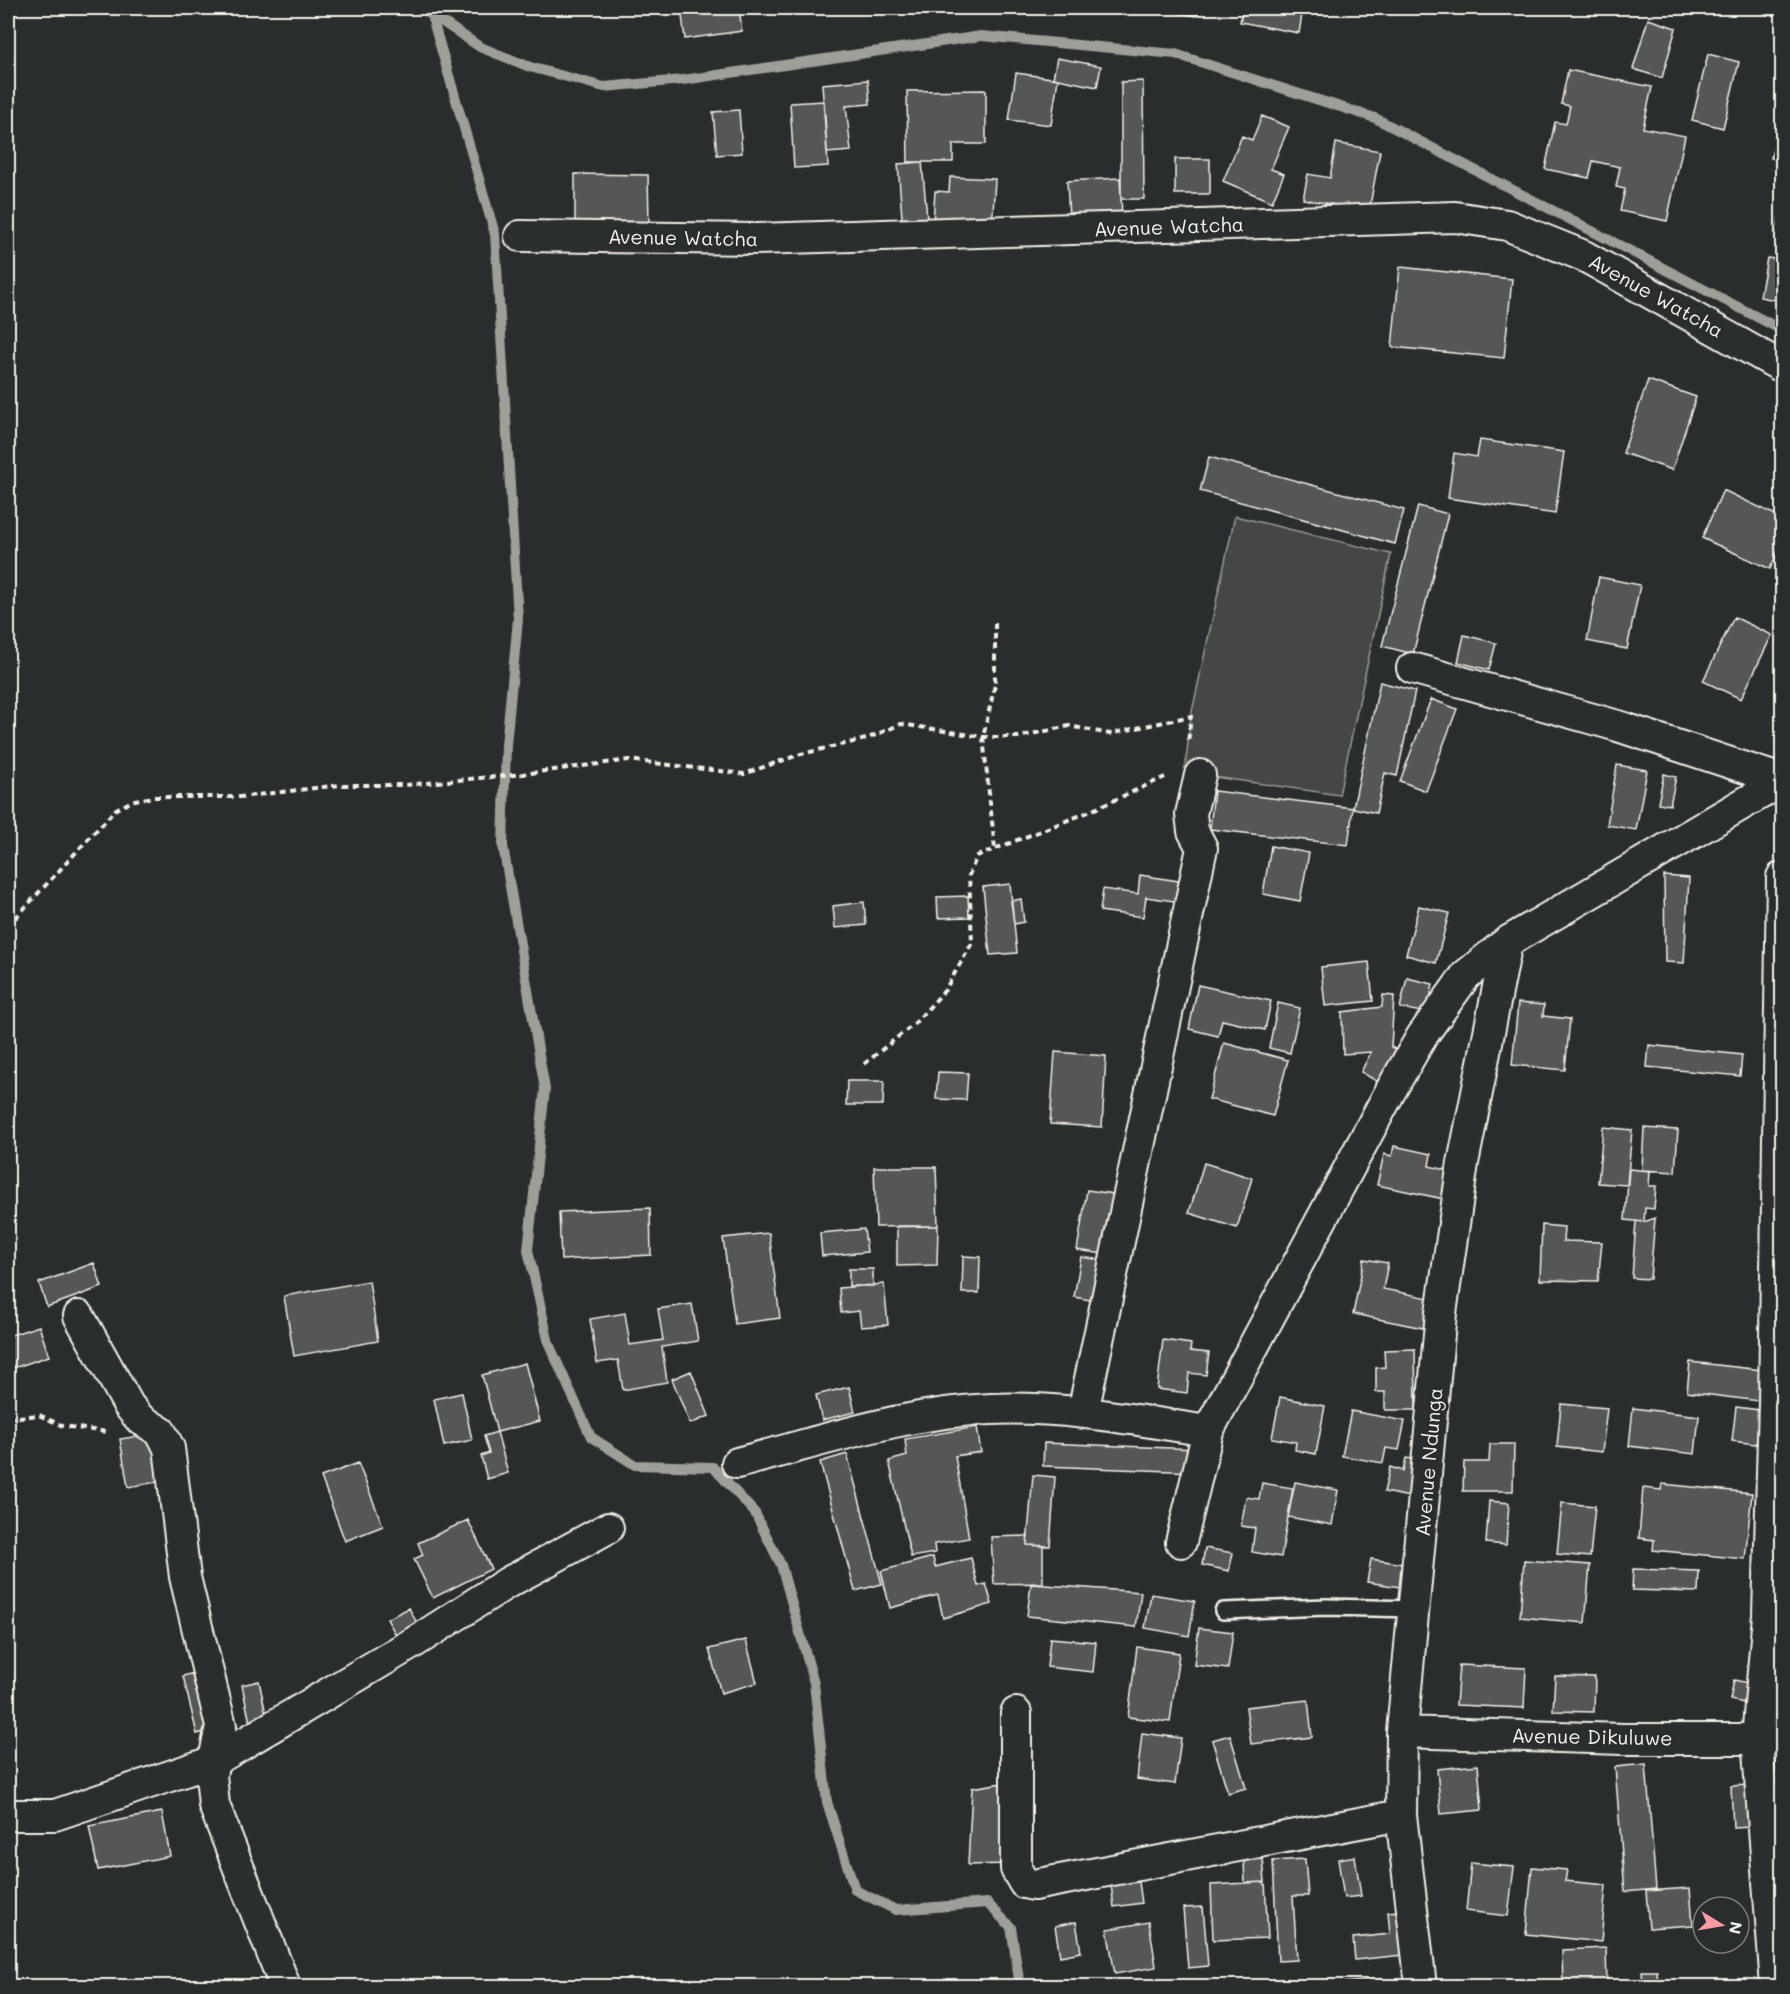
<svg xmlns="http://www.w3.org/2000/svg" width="1790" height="1994" font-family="Mali,sans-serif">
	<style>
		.green { fill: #444645; stroke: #9c9c96; stroke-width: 1.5 }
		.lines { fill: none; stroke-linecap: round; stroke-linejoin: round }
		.stream { stroke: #9f9f9a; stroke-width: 10 }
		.building { fill: #555756; stroke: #f4f1e8; stroke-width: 1.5 }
		.lane-casing { stroke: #f4f1e8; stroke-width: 20 }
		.street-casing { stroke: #f4f1e8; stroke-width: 34 }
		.path { stroke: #f4f1e8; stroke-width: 4; stroke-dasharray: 6 4.5; stroke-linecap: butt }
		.lane { stroke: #2a2d2e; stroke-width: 15 }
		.street { stroke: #2a2d2e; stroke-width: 30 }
		.labels { text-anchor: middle; stroke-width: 6; stroke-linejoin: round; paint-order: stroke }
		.street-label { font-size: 20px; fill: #f4f1e8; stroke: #2a2d2e }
	</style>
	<rect width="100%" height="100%" fill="#2a2d2e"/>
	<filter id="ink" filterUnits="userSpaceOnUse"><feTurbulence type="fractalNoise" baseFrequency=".0167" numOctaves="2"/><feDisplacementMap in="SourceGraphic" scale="12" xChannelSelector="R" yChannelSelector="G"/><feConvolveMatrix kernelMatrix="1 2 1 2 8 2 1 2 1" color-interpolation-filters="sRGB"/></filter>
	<g filter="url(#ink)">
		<path class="green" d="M1235 516 1391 554 1339 795 1200 775 1185 769 1191 716Z"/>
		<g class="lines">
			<path class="stream" d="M422 8 480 47 530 67 604 87 683 80 981 36 1175 54 1375 118 1782 330
				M431 14 495 234 518 619 506 745 503 846 545 1089 528 1250 549 1344 591 1437 635 1465 713 1467 755 1513 781 1565 814 1683 827 1802 855 1890 896 1910 987 1903 1011 1927 1020 1986"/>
		</g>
		<path class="building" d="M681 8H739L742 31 685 39Z
			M1144 8H1198L1197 16Z
			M1243 8H1303L1299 33 1240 22Z
			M1648 19 1676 28 1662 78 1633 69Z
			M1708 54 1739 62 1723 128 1692 120Z
			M1057 58 1101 66 1097 87 1053 78Z
			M1568 70 1652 87 1643 128 1685 136 1667 221 1620 211 1625 189 1616 187 1620 167 1593 161 1589 178 1545 169 1555 122 1566 124 1570 106 1561 104Z
			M1016 73 1058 79 1051 125 1009 120Z
			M868 80 870 104 846 106 851 151 827 153 822 84Z
			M1143 81 1144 199H1121V82Z
			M986 90V144H953V162H908L907 91Z
			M824 101 828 166 794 168 790 103Z
			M739 110 742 153 717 155 713 112Z
			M1782 110V161L1771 158Z
			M1262 116 1289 127 1271 169 1284 174 1272 202 1223 181 1242 136 1252 140Z
			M1336 143 1380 151 1369 211 1303 199 1308 174 1330 178Z
			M1175 159H1210V194H1175Z
			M922 162 928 229 903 231 898 164Z
			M575 174 648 175 649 222 575 224Z
			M950 177 995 179 992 228 933 224 935 191 949 192Z
			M1120 178 1122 216 1069 218 1067 181Z
			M1781 201H1782V237H1777Z
			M1767 258 1782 260 1780 301 1760 297Z
			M1400 267 1512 279 1504 358 1392 347Z
			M1648 380 1696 397 1672 470 1623 453Z
			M1480 440 1564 452 1555 514 1448 498 1454 453 1477 457Z
			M1209 457 1404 510 1395 544 1200 491Z
			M1723 490 1782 518V542L1770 569 1702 538Z
			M1418 506 1448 514 1413 654 1382 646Z
			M1599 577 1640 585 1627 649 1587 641Z
			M1734 617 1772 635 1741 699 1703 681Z
			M1464 635 1496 643 1489 670 1458 662Z
			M1380 682 1415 691 1397 776 1385 773 1376 813 1353 808Z
			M1431 699 1457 709 1426 791 1400 781Z
			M1617 765 1647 770 1636 830 1607 825Z
			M1664 774 1676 777 1670 805 1658 803Z
			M1214 791 1353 808 1348 845 1210 829Z
			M1271 846 1309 853 1300 901 1263 894Z
			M1140 875 1191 883 1188 903 1146 897 1143 917 1100 911 1103 889 1138 894Z
			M1664 876 1689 878 1684 963 1665 962Z
			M1010 884 1017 953 990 955 983 887Z
			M968 896 969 917 938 918 937 897Z
			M1021 899 1024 922 1014 924 1011 901Z
			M864 902 866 925 835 928 833 906Z
			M1419 906 1449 913 1436 963 1406 955Z
			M1369 962 1373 1001 1325 1006 1321 967Z
			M1407 978 1433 984 1427 1013 1400 1008Z
			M1198 985 1271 1001 1265 1030 1222 1020 1218 1036 1189 1029Z
			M1383 995 1394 996 1391 1047 1400 1052 1383 1085 1361 1072 1371 1052 1343 1054 1342 1012 1382 1007Z
			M1278 1003 1300 1008 1290 1053 1269 1048Z
			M1518 1003 1544 1005 1543 1016 1570 1019 1565 1070 1512 1065Z
			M1224 1043 1288 1060 1273 1116 1209 1099Z
			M1649 1045 1742 1055 1740 1076 1647 1067Z
			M1055 1052 1106 1056 1102 1127 1050 1124Z
			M938 1072 968 1073 966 1100 936 1099Z
			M847 1081H884L883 1105H846Z
			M1603 1127 1632 1130 1627 1185 1598 1183Z
			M1644 1128 1678 1130 1675 1172 1642 1170Z
			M1394 1146 1431 1154 1429 1166 1455 1172 1449 1200 1377 1185 1384 1154 1392 1156Z
			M1204 1163 1252 1178 1237 1228 1189 1213Z
			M874 1167H936L938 1226 876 1227Z
			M1629 1169 1650 1171 1649 1186H1656L1654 1209 1645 1208 1644 1222 1625 1220Z
			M1087 1190 1120 1195 1110 1255 1077 1250Z
			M650 1208 651 1255 561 1260 559 1212Z
			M1655 1218 1650 1279 1632 1278 1636 1221 1644 1222Z
			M1542 1225 1564 1227 1563 1241 1602 1242 1598 1281 1540 1280Z
			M897 1226H938L937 1265 897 1266Z
			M864 1229 867 1252 822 1256 820 1233Z
			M769 1233 780 1318 735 1324 723 1238Z
			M963 1256 980 1257 979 1293H962Z
			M1081 1257 1108 1261 1101 1302 1074 1297Z
			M1364 1259 1388 1263 1383 1289 1434 1299 1428 1329 1353 1314Z
			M94 1263 102 1287 47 1307 39 1283Z
			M849 1269H873V1286H849Z
			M369 1281 378 1341 294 1356 284 1296Z
			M884 1284 888 1325 861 1327 859 1311 841 1313 839 1288Z
			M692 1304 698 1341 662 1347 667 1382 623 1390 618 1360 597 1363 590 1319 625 1313 630 1345 663 1340 658 1309Z
			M39 1326 49 1356 8 1370V1336Z
			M1163 1340 1191 1344 1190 1351 1209 1353 1206 1375 1189 1373 1187 1393 1157 1389Z
			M1415 1349 1416 1410H1385V1392H1376V1368L1385 1367 1384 1350Z
			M1690 1362 1771 1371 1767 1402 1687 1392Z
			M525 1363 540 1421 497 1432 482 1375Z
			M691 1371 709 1416 690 1424 672 1379Z
			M849 1387 855 1412 822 1420 816 1395Z
			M462 1393 472 1440 444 1446 434 1399Z
			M1280 1397 1325 1406 1316 1454 1295 1450 1296 1442 1272 1438Z
			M1561 1404 1607 1408 1602 1452 1557 1447Z
			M1736 1407 1767 1411 1763 1445 1732 1441Z
			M1633 1408 1699 1416 1695 1454 1629 1446Z
			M1351 1411 1405 1421 1399 1450 1386 1448 1383 1463 1342 1456Z
			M977 1427 981 1452 955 1456 969 1538 934 1544 935 1553 911 1557 889 1461 907 1456 905 1439Z
			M497 1432 508 1473 487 1479 481 1456 489 1453 484 1436Z
			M151 1434 155 1460 167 1458 170 1480 128 1487 120 1439Z
			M1044 1443 1196 1449 1195 1472 1043 1466Z
			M1490 1444H1514L1513 1491H1463L1464 1462H1489Z
			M847 1454 882 1584 855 1591 820 1462Z
			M1406 1458 1428 1462 1420 1499 1384 1492 1390 1467 1403 1471Z
			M358 1463 383 1526 345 1541 321 1477Z
			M1033 1475 1055 1477 1050 1546 1027 1545Z
			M1295 1482 1338 1490 1332 1525 1288 1517Z
			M1262 1483 1293 1488 1281 1557 1252 1552 1255 1528 1241 1526 1246 1497 1259 1499Z
			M1662 1484 1752 1493 1745 1559 1653 1550 1654 1540 1639 1538 1643 1488 1661 1490Z
			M1489 1501 1509 1503 1506 1545 1486 1543Z
			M1562 1503 1595 1506 1590 1557 1557 1554Z
			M468 1520 491 1569 433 1598 414 1559 423 1555 418 1543Z
			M1028 1536 1027 1545 1043 1546V1583L994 1584 991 1537Z
			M1205 1548 1233 1553 1229 1571 1202 1565Z
			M933 1557 935 1567 971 1558 978 1586 986 1584 992 1604 943 1618 938 1595 890 1608 881 1571Z
			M1371 1559 1403 1564 1400 1587 1367 1582Z
			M1524 1560 1590 1565 1585 1623 1520 1617Z
			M1633 1569 1699 1571 1698 1592 1632 1590Z
			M1031 1584 1141 1592 1136 1627 1027 1616Z
			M1151 1594 1195 1601 1189 1636 1145 1628Z
			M409 1608 420 1629 399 1640 387 1619Z
			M1199 1628 1233 1632 1228 1669 1194 1665Z
			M1050 1638 1096 1642 1093 1672 1047 1667Z
			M746 1640 757 1683 721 1693 709 1649Z
			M1137 1647 1179 1653 1170 1722 1128 1717Z
			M1459 1665 1526 1668 1524 1708 1456 1705Z
			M204 1670 220 1727 197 1734 183 1676Z
			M1555 1676 1595 1677 1594 1712 1553 1711Z
			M1734 1680 1753 1684 1749 1704 1730 1700Z
			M259 1681 267 1719 250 1723 242 1685Z
			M1308 1700 1312 1737 1251 1744 1246 1707Z
			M1142 1733 1181 1738 1175 1784 1137 1779Z
			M1230 1735 1246 1788 1228 1793 1212 1740Z
			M1646 1764 1656 1889 1625 1892 1615 1767Z
			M1478 1765 1482 1810 1441 1814 1437 1769Z
			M1015 1781 1011 1864 968 1865 972 1788Z
			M1750 1785 1752 1827 1733 1828 1731 1786Z
			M162 1812 170 1856 98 1870 89 1826Z
			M1355 1856 1361 1896 1344 1898 1338 1859Z
			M1263 1859 1265 1882 1245 1883 1244 1861Z
			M1305 1859 1308 1896H1293L1297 1960 1278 1961 1273 1861Z
			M1471 1863 1514 1867 1508 1916 1466 1911Z
			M1532 1867 1567 1870 1565 1881 1606 1885 1601 1942 1526 1934Z
			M1139 1882 1142 1903 1114 1907 1111 1885Z
			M1265 1882 1268 1938 1213 1940 1211 1885Z
			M1690 1888 1693 1925 1649 1928 1646 1891Z
			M1203 1907 1208 1966 1188 1968 1183 1908Z
			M1409 1910 1413 1954 1355 1960 1353 1938 1390 1934 1388 1912Z
			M1076 1922 1081 1952 1060 1956 1055 1926Z
			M1149 1922 1156 1967 1115 1974 1107 1929Z
			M1606 1948 1607 1986H1563L1562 1950Z
			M1642 1971H1657L1658 1986H1643Z
			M1383 1979 1384 1986H1343V1983Z"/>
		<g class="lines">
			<defs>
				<path id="lane" d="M1223 1611 1326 1607 1416 1609"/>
				<path id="street" d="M520 236 757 239 1455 217 1507 225 1584 256 1782 367
					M1412 668 1618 726 1782 780
					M79 1316 129 1406 140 1419 161 1432 169 1448 185 1577 221 1726 211 1775 214 1805 285 1986
					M1083 1412 1202 848 1193 831 1191 814 1200 775
					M737 1463C820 1442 905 1412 991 1409 1064 1406 1136 1420 1208 1431
					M1181 1542 1208 1431 1391 1090 1422 1036 1466 975 1507 942 1782 781
					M1016 1713V1869L1024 1883 1034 1885 1401 1815
					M1402 1732 1623 1739H1782
					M8 1815H55L214 1761 413 1643 507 1583 608 1528
					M1421 1986 1401 1815 1402 1732 1441 1313 1463 1163 1507 942
					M1776 1986 1757 1738 1768 1615 1774 1403 1782 877"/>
			</defs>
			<use href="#lane" class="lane-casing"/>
			<use href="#street" class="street-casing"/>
			<path class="path" d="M995 623V685L983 737 995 849
				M8 926 116 809 135 800 154 797H240L340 785H405L523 774 629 760 744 774 801 754 866 739 901 724 983 737H1018L1069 726 1110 734 1191 716 1188 743
				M864 1064 914 1024 945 990 972 943 969 875 977 856 1086 813 1165 777
				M8 1418 39 1415 63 1426 107 1432"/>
			<use href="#lane" class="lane"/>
			<use href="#street" class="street"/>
		</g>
	</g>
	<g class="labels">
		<g class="street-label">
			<text transform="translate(1169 227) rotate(-2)" y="7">Avenue Watcha</text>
			<text transform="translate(683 238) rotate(1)" y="7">Avenue Watcha</text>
			<text transform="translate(1656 296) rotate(29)" y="7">Avenue Watcha</text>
			<text transform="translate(1429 1462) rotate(-85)" y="7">Avenue Ndunga</text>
			<text transform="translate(1592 1737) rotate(1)" y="7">Avenue Dikuluwe</text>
		</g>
	</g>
	<rect width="1790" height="1994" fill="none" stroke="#2a2d2e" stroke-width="30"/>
	<rect x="15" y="15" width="1760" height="1964" fill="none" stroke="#f4f1e8" stroke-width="2" filter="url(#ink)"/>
	<g transform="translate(1721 1925) rotate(101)"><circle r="28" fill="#2a2d2e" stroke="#7b7b78" stroke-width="1.5"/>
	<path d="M0-4.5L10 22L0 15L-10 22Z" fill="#ff9aa2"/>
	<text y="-9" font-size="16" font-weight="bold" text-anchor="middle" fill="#f4f1e8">N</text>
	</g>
</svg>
